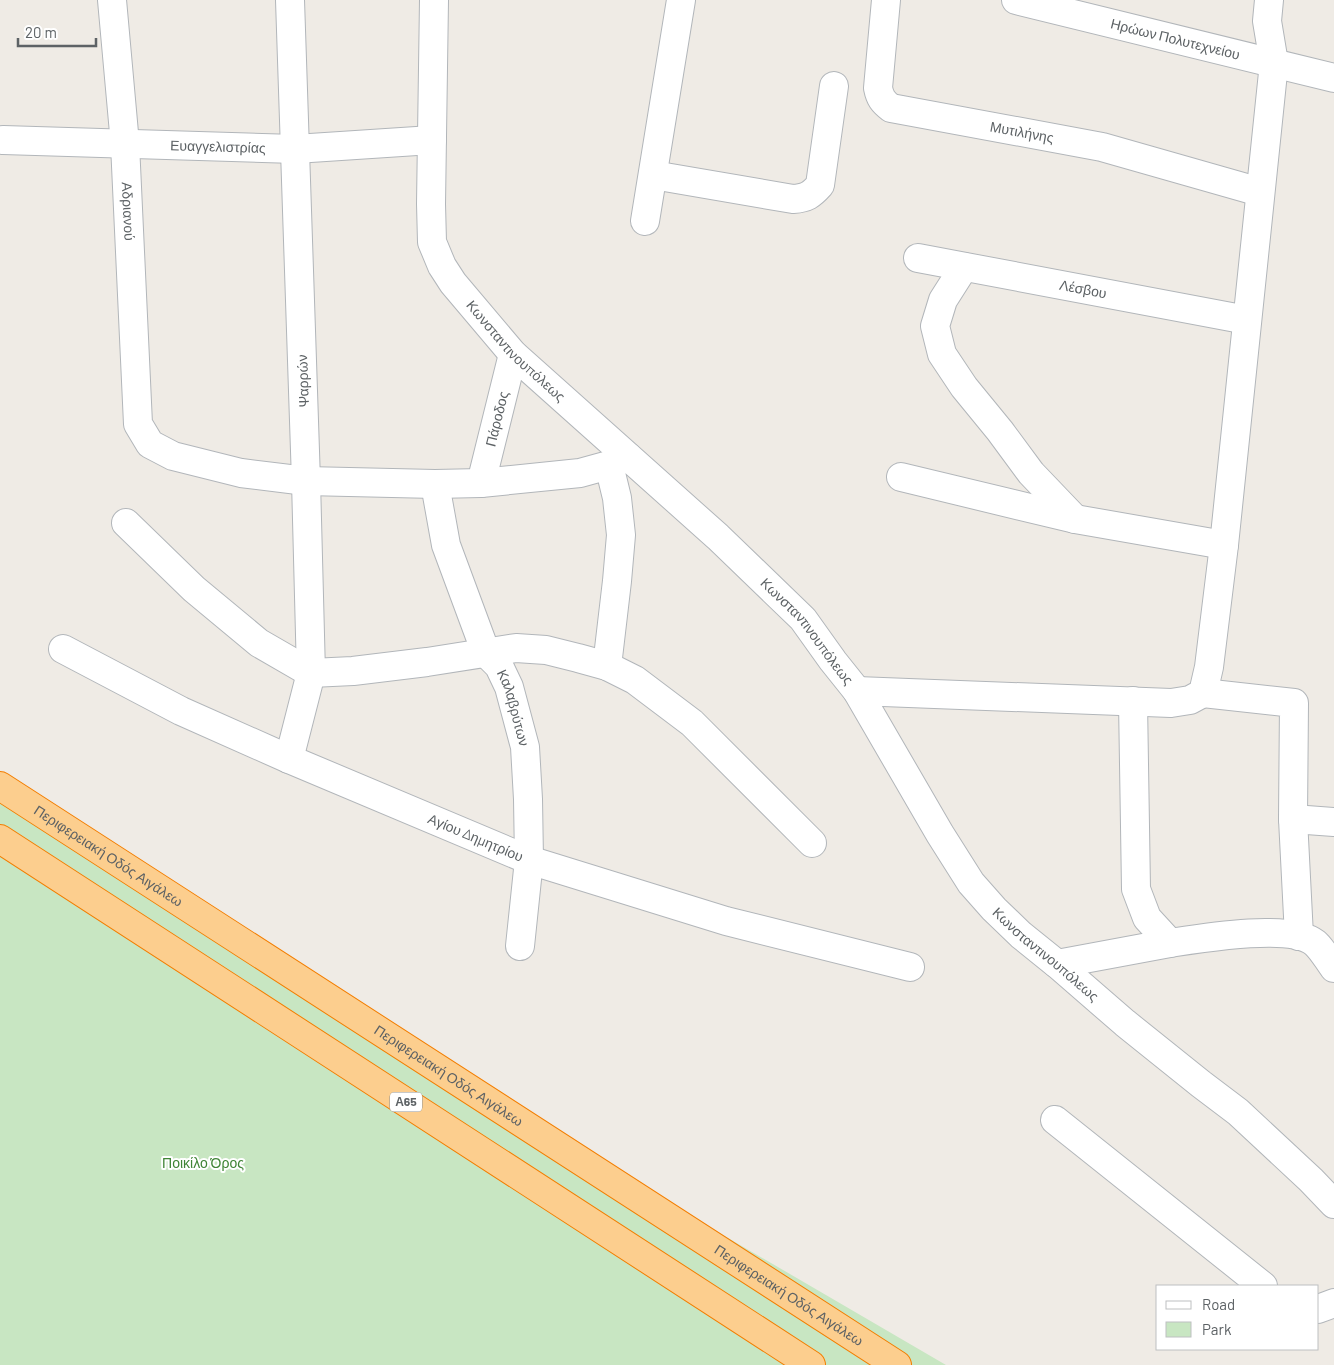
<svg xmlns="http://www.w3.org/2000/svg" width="1334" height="1365" font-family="Barlow,sans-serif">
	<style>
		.green { fill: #c8e6c2 }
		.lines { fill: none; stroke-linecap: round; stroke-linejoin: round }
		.minor-casing { stroke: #b2b6ba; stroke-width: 30 }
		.highway-casing { stroke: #f37e01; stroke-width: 30 }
		.minor { stroke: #fff; stroke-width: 28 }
		.highway { stroke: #fcce8e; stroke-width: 28 }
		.labels { text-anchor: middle; stroke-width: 4; stroke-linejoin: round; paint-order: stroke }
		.shield { fill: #fff; stroke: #8e9193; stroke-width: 1 }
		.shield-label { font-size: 12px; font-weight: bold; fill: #5d6265 }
		.street-label { font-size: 14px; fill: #5d6265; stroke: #fff }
		.park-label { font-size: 14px; fill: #3f8435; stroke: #fff }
	</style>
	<rect width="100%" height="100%" fill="#efebe5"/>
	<path class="green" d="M0 790 440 1070 946 1365H0Z"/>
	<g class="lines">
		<defs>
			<g id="minor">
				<path id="s1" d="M112 0 125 144 138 424 150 444 173 456 241 473 306 481 435 484 481 483 580 473 609 465 628 457"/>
				<path id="s2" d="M434 0 431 204 432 242 442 266 453 283 513 354 718 537 803 619 833 661 857 691 940 834 971 883 994 909 1021 935 1057 964 1125 1023 1201 1084 1238 1112 1311 1180 1334 1204"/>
				<path id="s3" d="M886 0 878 88C880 98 883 102 891 108L1102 147 1260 192"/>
				<path id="s4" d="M1016 0 1334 78"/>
				<path id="s5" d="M3 140 295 149 432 140"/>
				<path d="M653 175 793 199C807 198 811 195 820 185L834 86"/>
				<path d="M645 221 681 0"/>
				<path id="s6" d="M918 258 1247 320"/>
				<path d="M964 267 943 300 935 326 942 354 964 387 1000 431 1031 473 1075 519"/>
				<path d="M901 477 1075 519 1224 545"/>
				<path id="s7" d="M481 483 513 354"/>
				<path id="s8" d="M435 484 446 545 486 653 499 666 509 687 525 747 528 799 529 860 520 946"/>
				<path d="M126 523 194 589 259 643 311 673 353 671 427 662 516 648 546 650 578 658 607 666 635 680 692 723 812 843"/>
				<path id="s9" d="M63 649 181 711 289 759 529 860 726 921 910 967"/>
				<path d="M607 666 617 581 621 535 617 498 609 465"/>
				<path d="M857 691 1171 703 1190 700 1203 693 1209 667 1224 545 1274 63 1267 21 1269 0"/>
				<path d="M1203 693 1294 703 1293 819 1299 936"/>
				<path d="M1133 701 1136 889 1147 918 1170 943C1202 938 1290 923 1315 943 1322 949 1328 960 1334 968"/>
				<path d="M289 759 311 673 306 481 290 0"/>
				<path d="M1293 819 1334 822"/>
				<path d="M1057 964 1170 943"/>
				<path d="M1055 1120 1263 1286"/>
				<path d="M1318 1309 1334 1303"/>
			</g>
			<g id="highway">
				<path id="s10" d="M0 786 897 1365"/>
				<path d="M0 839 811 1365"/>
			</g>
		</defs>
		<use href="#minor" class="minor-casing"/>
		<use href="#highway" class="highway-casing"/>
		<use href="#minor" class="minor"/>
		<use href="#highway" class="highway"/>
	</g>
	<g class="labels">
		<rect class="shield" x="390" y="1092.5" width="32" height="19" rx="4"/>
		<g class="shield-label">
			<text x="406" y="1106">Α65</text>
		</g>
		<g class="street-label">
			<text dy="5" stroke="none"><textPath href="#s4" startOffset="164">Ηρώων Πολυτεχνείου</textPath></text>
			<text dy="5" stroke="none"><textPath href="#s3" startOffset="246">Μυτιλήνης</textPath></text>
			<text dy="5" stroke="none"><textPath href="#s5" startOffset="215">Ευαγγελιστρίας</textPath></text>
			<text dy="5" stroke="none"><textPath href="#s1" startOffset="212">Αδριανού</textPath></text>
			<text dy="5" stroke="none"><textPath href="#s6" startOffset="168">Λέσβου</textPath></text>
			<text dy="5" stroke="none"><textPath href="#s2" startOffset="381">Κωνσταντινουπόλεως</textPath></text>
			<text transform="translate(303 381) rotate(-92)" y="5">Ψαρρών</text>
			<text dy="5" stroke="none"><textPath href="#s7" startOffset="66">Πάροδος</textPath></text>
			<text dy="5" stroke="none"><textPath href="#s2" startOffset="786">Κωνσταντινουπόλεως</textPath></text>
			<text dy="5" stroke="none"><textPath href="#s8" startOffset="240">Καλαβρύτων</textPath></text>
			<text dy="5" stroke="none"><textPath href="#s9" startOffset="454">Αγίου Δημητρίου</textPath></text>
			<text dy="5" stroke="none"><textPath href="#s10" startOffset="129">Περιφερειακή Οδός Αιγάλεω</textPath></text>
			<text dy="5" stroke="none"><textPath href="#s2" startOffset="1191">Κωνσταντινουπόλεως</textPath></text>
			<text dy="5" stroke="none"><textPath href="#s10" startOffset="534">Περιφερειακή Οδός Αιγάλεω</textPath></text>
			<text dy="5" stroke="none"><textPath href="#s10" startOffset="939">Περιφερειακή Οδός Αιγάλεω</textPath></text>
		</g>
		<g class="park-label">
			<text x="203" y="1168">Ποικίλο Όρος</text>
		</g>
	</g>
	<rect x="1156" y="1285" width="162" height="65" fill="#ffffff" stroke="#bec0c1"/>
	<rect x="1166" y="1301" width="25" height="8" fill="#ffffff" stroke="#bec0c1"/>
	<text x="1202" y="1310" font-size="15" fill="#5d6265">Road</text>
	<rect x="1166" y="1322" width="25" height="15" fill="#c8e6c2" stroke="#bec0c1"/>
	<text x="1202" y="1335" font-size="15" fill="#5d6265">Park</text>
	<path d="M18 38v8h78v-8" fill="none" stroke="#5d6265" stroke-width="2.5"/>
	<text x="25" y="38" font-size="15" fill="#5d6265" stroke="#ffffff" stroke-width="4" paint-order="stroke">20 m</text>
</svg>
